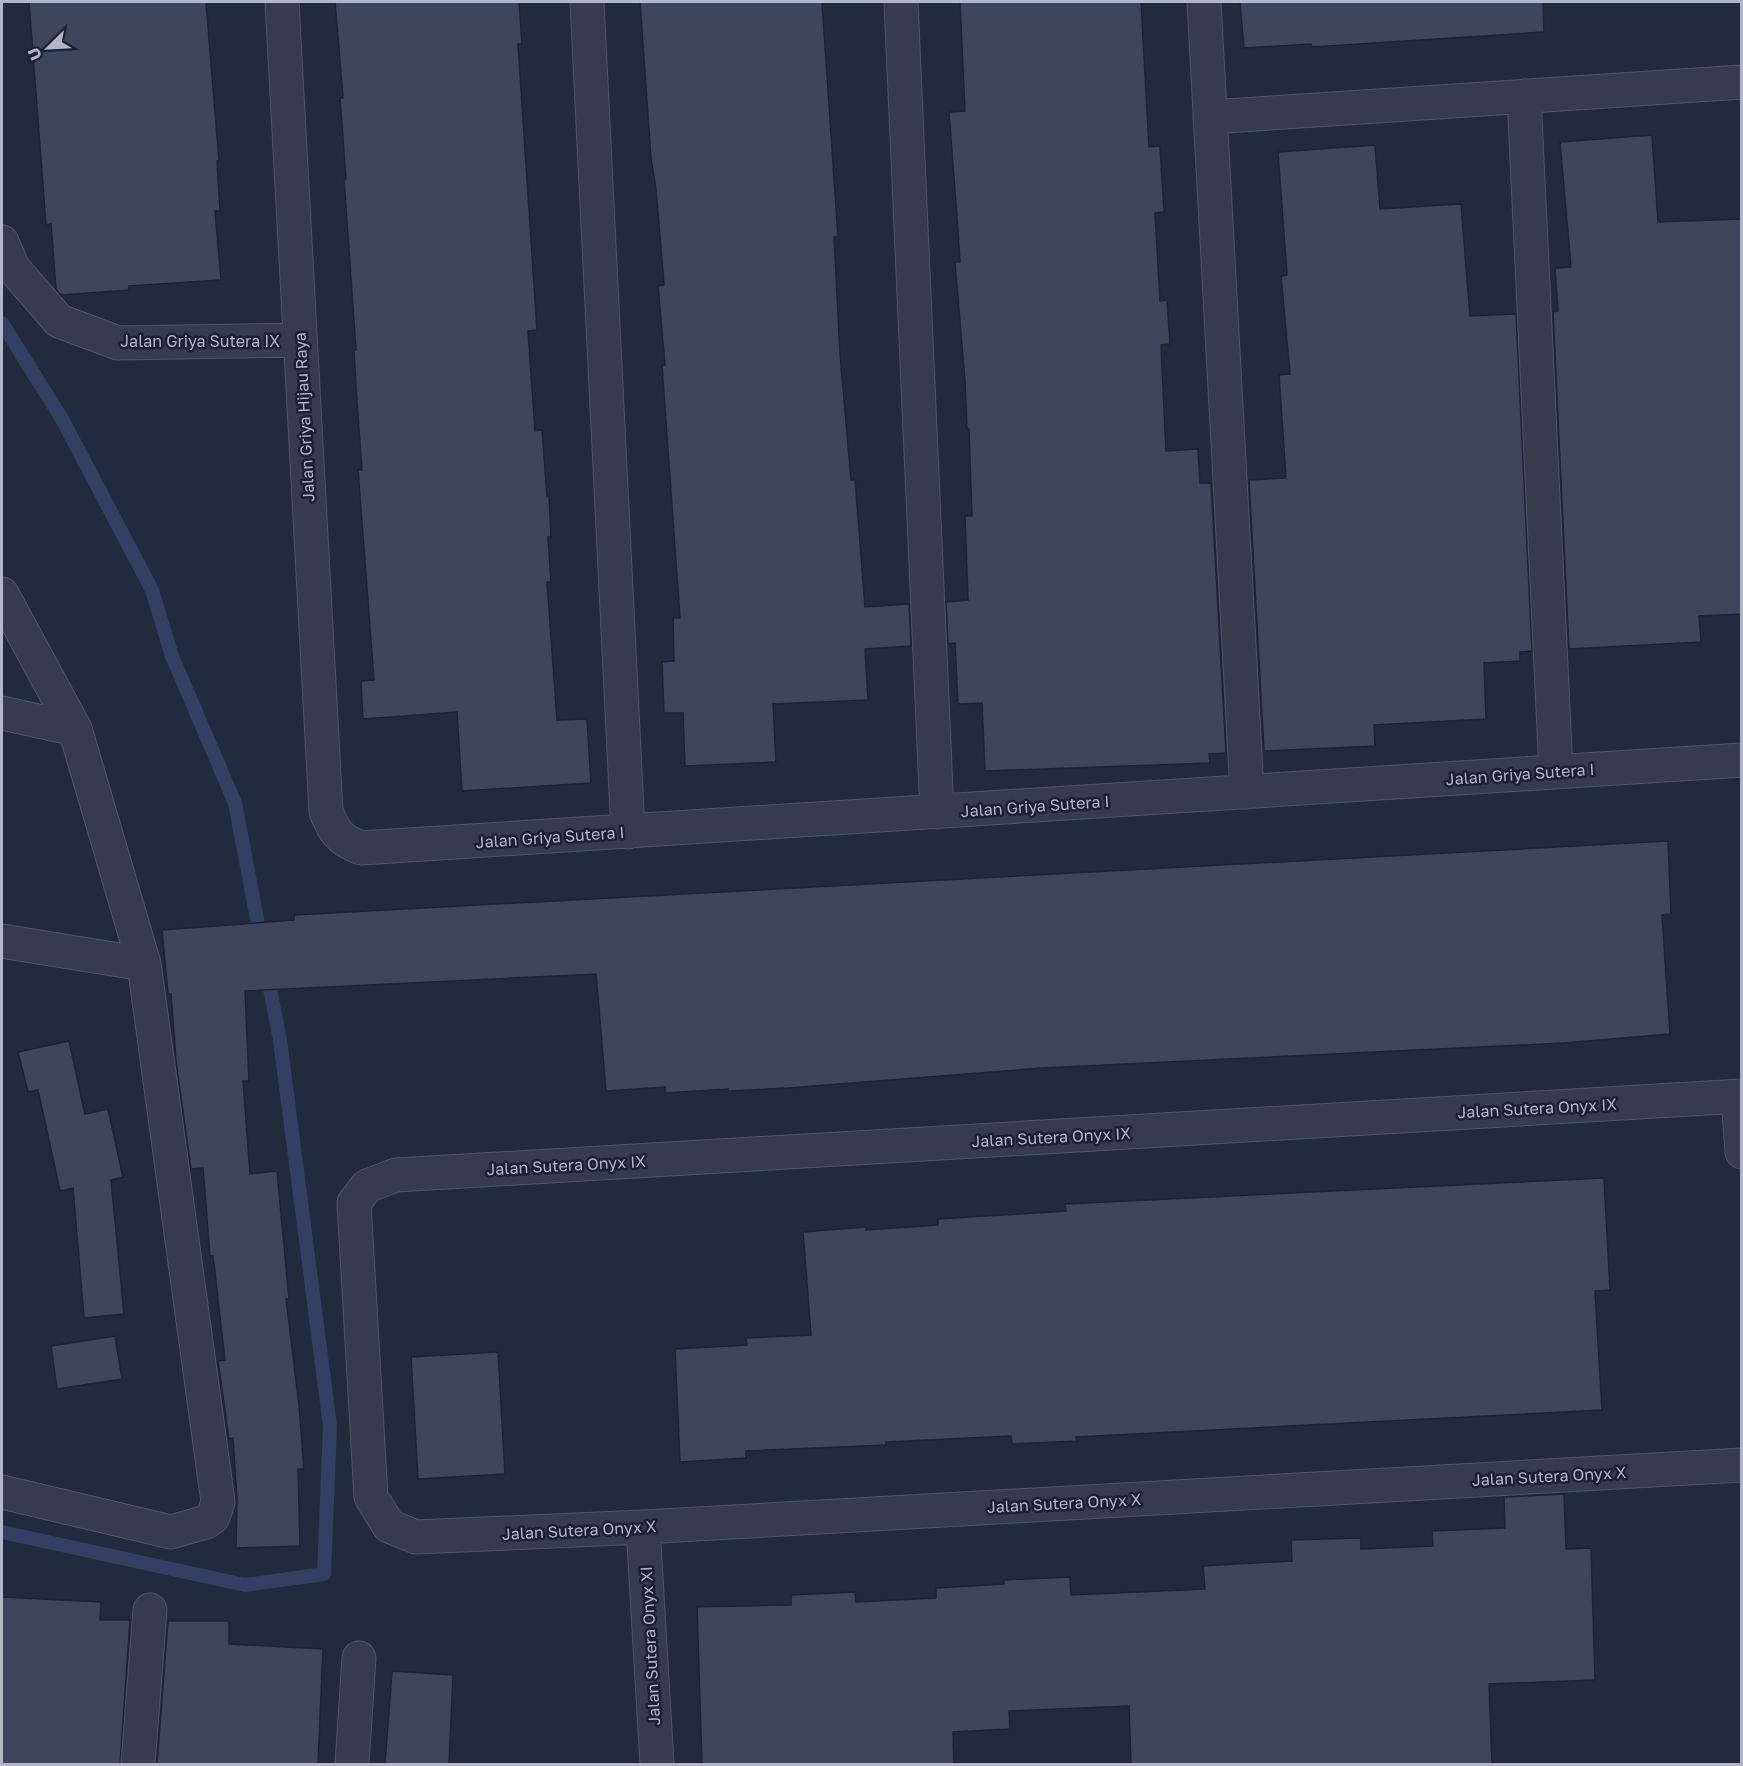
<svg xmlns="http://www.w3.org/2000/svg" width="1743" height="1766" font-family="'Golos Text',sans-serif">
	<style>
		.lines { fill: none; stroke-linecap: round; stroke-linejoin: round }
		.stream { stroke: #344063; stroke-width: 14 }
		.building { fill: #3e465d; stroke: #1d2334; stroke-width: 1.5 }
		.minor-casing { stroke: #515768; stroke-width: 35 }
		.minor { stroke: #363c4d; stroke-width: 33 }
		.labels { text-anchor: middle; stroke-width: 5; stroke-linejoin: round; paint-order: stroke }
		.street-label { font-size: 16px; fill: #b2b7c8; stroke: #1b2132 }
	</style>
	<rect width="100%" height="100%" fill="#222a3d"/>
	<g class="lines">
		<path class="stream" d="M2 323 62 419 152 590 172 656 235 803 261 940
			M2 1532 245 1585 324 1574 330 1426 280 1040 267 974"/>
	</g>
	<path class="building" d="M29 2H206L219 161H217L220 211H215L221 280 129 286V290L61 295 56 289 51 224 46 225Z
		M335 2H519L522 44H518L537 330 528 331 535 431 542 430 547 496H549L551 537H548L551 582H547L557 720 587 719 591 783 462 791 457 712 363 719 361 681 374 680 358 470H362L356 388 354 350H356L344 179H346L340 98H343Z
		M640 2H822L838 237H834L840 354 851 480 855 479 865 607 909 604 911 646 865 649 868 700 773 704 776 762 685 766 683 713H664L662 662 674 661 673 618H680L662 366 665 365 658 286 664 285 656 189 651 158Z
		M960 2H1141L1149 147 1160 146 1164 212 1155 213 1160 301 1167 300 1170 344 1161 345 1166 451 1198 449 1200 483H1211L1226 753 1209 754 1210 763 985 771 982 703 958 704 955 643 948 644 946 602 968 600 965 516H972L969 429H967L965 381 955 262H960L958 231 949 112 965 111Z
		M1240 2H1543L1544 32 1312 47 1311 44 1244 48Z
		M1652 135 1658 222 1742 219V614L1699 616 1701 642 1569 649 1553 312 1558 311 1555 268 1571 267 1560 142Z
		M1375 145 1380 209 1461 204 1470 316 1516 314 1532 651 1520 652V661L1484 663 1486 719 1374 725 1375 746 1264 751 1249 480 1286 478 1279 375 1290 374 1281 276 1287 275 1278 152Z
		M1668 841 1671 914 1662 915 1670 1034 1564 1043 1042 1068 788 1088 728 1091V1089L665 1093V1087L606 1091 596 974 245 991 249 1081H243L250 1174 277 1171 289 1299H286L299 1405 304 1469H298L300 1546 236 1548 237 1499 233 1438 229 1439 218 1361 225 1360 213 1256H210L203 1168 191 1169 176 1061 171 994H168L162 930 294 920V915Z
		M69 1041 85 1114 108 1109 123 1177 111 1180 124 1314 84 1318 73 1188 60 1191 38 1090 28 1092 18 1052Z
		M1604 1178 1610 1290 1595 1291 1602 1410 1076 1437 1077 1441 1012 1444 1011 1436 886 1442V1445L746 1451V1458L680 1462 675 1349 747 1345 746 1338 811 1335 803 1232 866 1227V1230L938 1225V1219L1066 1211 1065 1204Z
		M115 1336 122 1379 57 1389 51 1346Z
		M498 1352 505 1474 418 1479 411 1357Z
		M1564 1494 1566 1549 1591 1548 1595 1680 1489 1684 1492 1764H1131L1129 1706 1009 1711 1010 1729 953 1732 954 1764H702L697 1607 791 1605V1595L855 1592 856 1602 936 1598V1588L1004 1584V1580L1070 1577 1071 1595 1205 1589 1203 1566 1292 1561 1291 1540 1361 1538V1549L1433 1546 1432 1531 1505 1528 1504 1497Z
		M2 1597 101 1602 100 1620H130L120 1764H2Z
		M168 1621H229V1644L323 1649 318 1764H157Z
		M392 1671 453 1675 449 1764H385Z"/>
	<g class="lines">
		<defs>
			<path id="minor" d="M282 2 326 812C335 833 340 840 361 848L1742 760
				M587 2 628 832
				M901 2 937 812
				M1204 2 1247 792
				M1524 96 1556 772
				M1210 117 1742 82
				M2 242 13 268 59 321 118 343 299 340
				M2 594 75 729 144 964 218 1502 213 1517 206 1522 171 1532 2 1492
				M2 713 75 729
				M2 941 144 964
				M1742 1096 396 1175 367 1186 354 1203 371 1497 389 1526 416 1537 643 1527 1742 1465
				M1738 1097 1742 1152
				M643 1527 657 1764
				M138 1764 150 1610
				M352 1764 359 1658"/>
		</defs>
		<use href="#minor" class="minor-casing"/>
		<use href="#minor" class="minor"/>
	</g>
	<g class="labels">
		<g class="street-label">
			<text x="200" y="347">Jalan Griya Sutera IX</text>
			<text transform="translate(304 417) rotate(-93)" y="6">Jalan Griya Hijau Raya</text>
			<text transform="translate(1520 774) rotate(-4)" y="6">Jalan Griya Sutera I</text>
			<text transform="translate(1035 806) rotate(-4)" y="6">Jalan Griya Sutera I</text>
			<text transform="translate(550 837) rotate(-4)" y="6">Jalan Griya Sutera I</text>
			<text transform="translate(1537 1108) rotate(-3)" y="6">Jalan Sutera Onyx IX</text>
			<text transform="translate(1051 1137) rotate(-3)" y="6">Jalan Sutera Onyx IX</text>
			<text transform="translate(566 1165) rotate(-3)" y="6">Jalan Sutera Onyx IX</text>
			<text transform="translate(1549 1476) rotate(-3)" y="6">Jalan Sutera Onyx X</text>
			<text transform="translate(1064 1503) rotate(-3)" y="6">Jalan Sutera Onyx X</text>
			<text transform="translate(579 1530) rotate(-3)" y="6">Jalan Sutera Onyx X</text>
			<text transform="translate(650 1646) rotate(-93)" y="6">Jalan Sutera Onyx XI</text>
		</g>
	</g>
	<rect width="1743" height="1766" fill="none" stroke="#b2b7c8" stroke-width="6"/>
	<g transform="translate(48 48) rotate(246)" stroke="#1b2132" stroke-width="4.5" paint-order="stroke">
	<path d="M0-4.5L10 22L0 15L-10 22Z" fill="#b2b7c8"/>
	<text y="-9" font-size="16" font-weight="bold" text-anchor="middle" fill="#b2b7c8">U</text>
	</g>
</svg>
